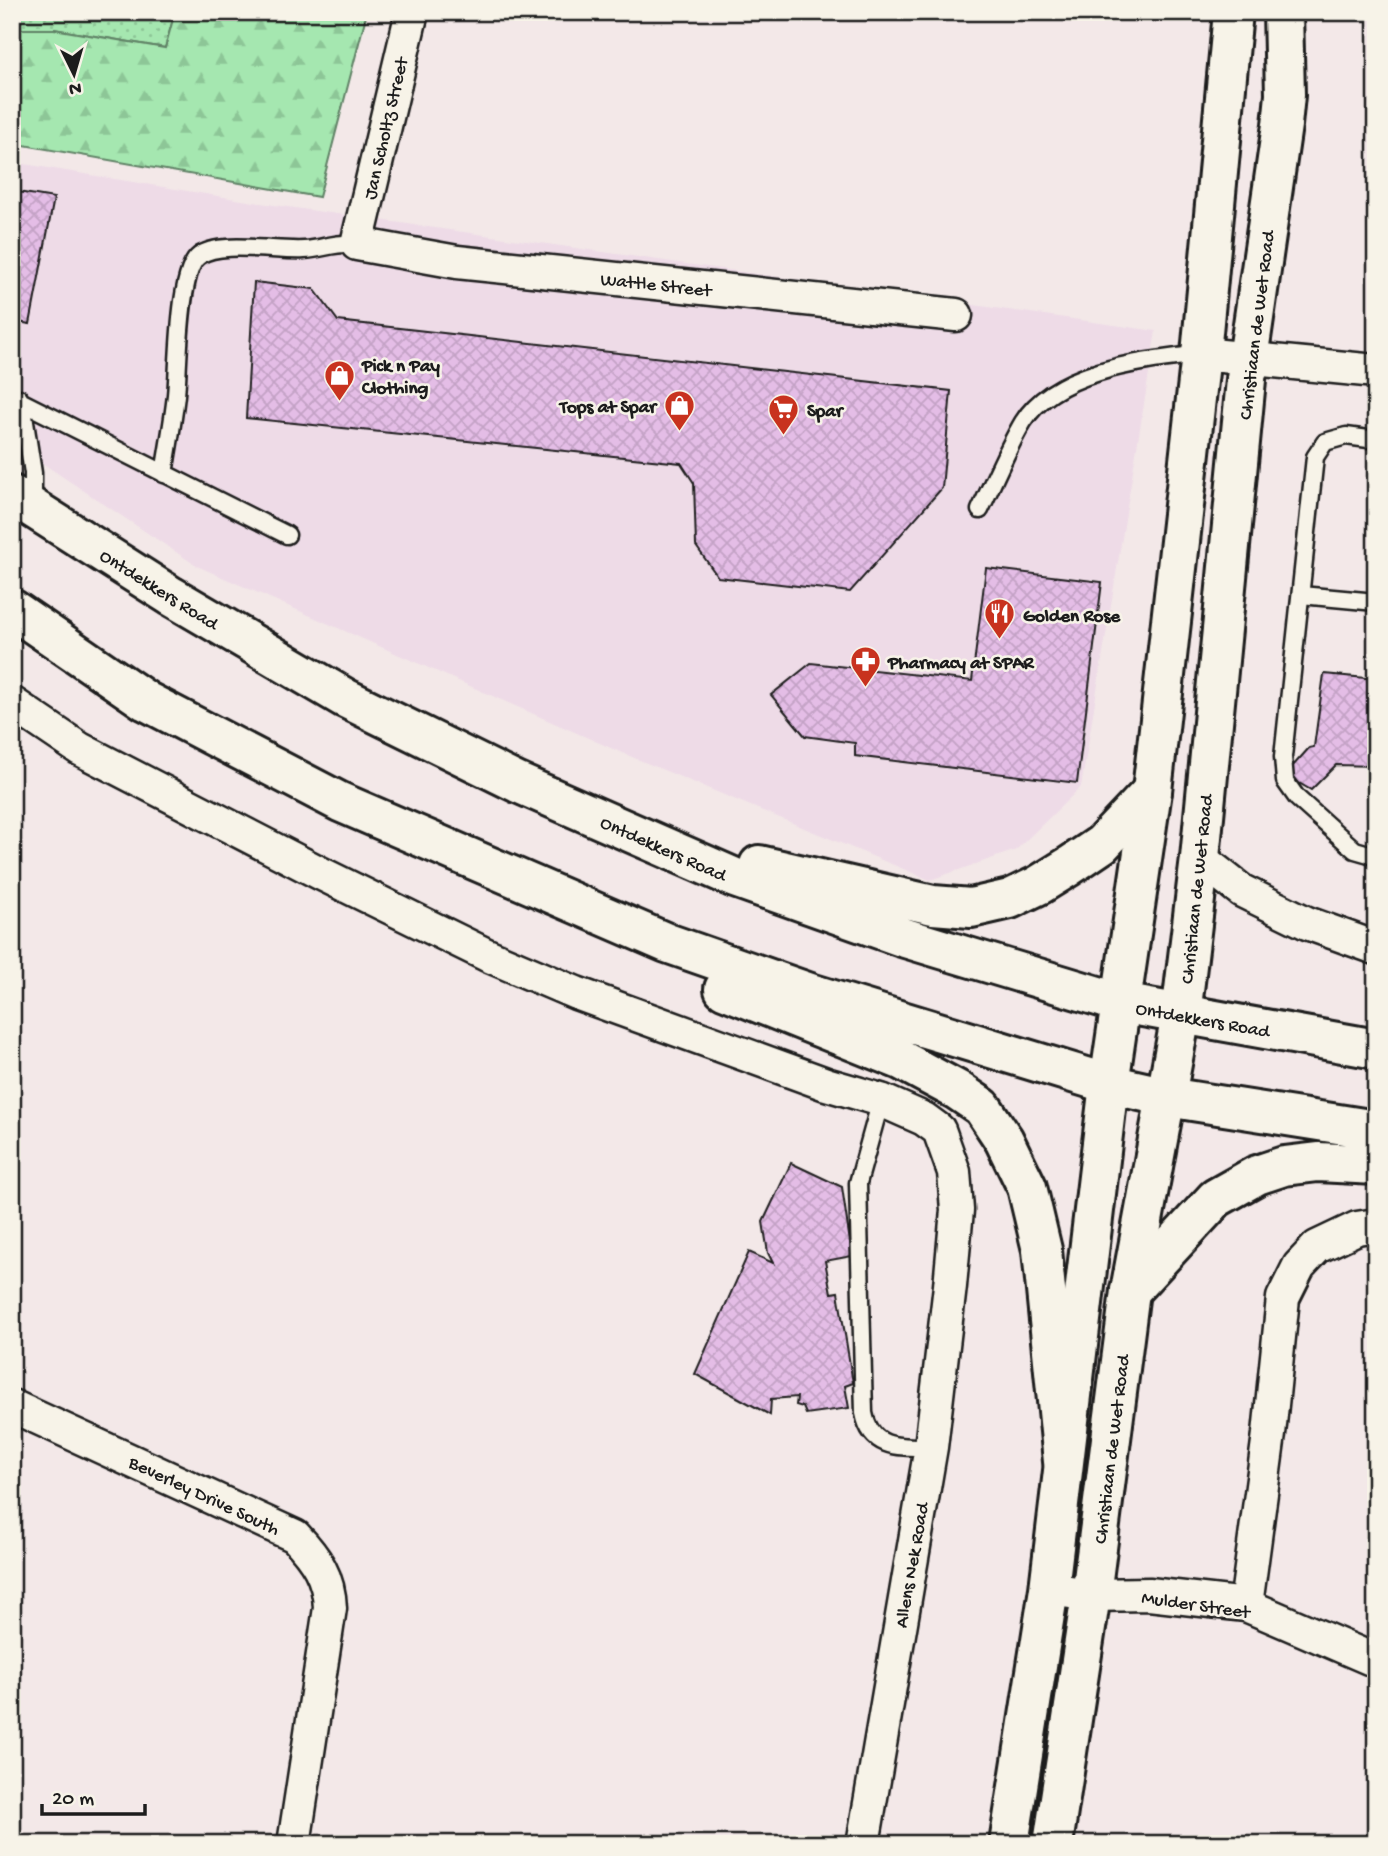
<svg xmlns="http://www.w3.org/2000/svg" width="1388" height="1856" font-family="'Gochi Hand',sans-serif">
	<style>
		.built { fill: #eedbe7 }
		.grass { fill: url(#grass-dots); stroke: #608266; stroke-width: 2 }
		.forest { fill: url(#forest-firs); stroke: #608266; stroke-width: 2 }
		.building { fill: url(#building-cross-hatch); stroke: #1c1c1c; stroke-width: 2 }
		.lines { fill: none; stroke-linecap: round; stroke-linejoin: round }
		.lane-casing { stroke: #1c1c1c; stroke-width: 21 }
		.street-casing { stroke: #1c1c1c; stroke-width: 37 }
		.secondary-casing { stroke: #1c1c1c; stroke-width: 44 }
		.primary-casing { stroke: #1c1c1c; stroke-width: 44 }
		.lane { stroke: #f7f3e8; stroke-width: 16 }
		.street { stroke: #f7f3e8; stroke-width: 32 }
		.secondary { stroke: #f7f3e8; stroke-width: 38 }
		.primary { stroke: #f7f3e8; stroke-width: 38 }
		.labels { text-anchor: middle; stroke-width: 5; stroke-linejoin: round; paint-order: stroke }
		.street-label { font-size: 19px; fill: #1c1c1c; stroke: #f7f3e8 }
		.poi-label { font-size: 19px; font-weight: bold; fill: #1c1c1c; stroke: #f7f3e8; text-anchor: start }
	</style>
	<defs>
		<pattern id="grass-dots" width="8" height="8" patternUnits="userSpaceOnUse" patternTransform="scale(1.75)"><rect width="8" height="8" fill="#a5e7b0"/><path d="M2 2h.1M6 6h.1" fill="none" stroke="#8dc697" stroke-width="1.8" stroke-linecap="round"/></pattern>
		<pattern id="forest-firs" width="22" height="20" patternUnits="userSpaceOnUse" patternTransform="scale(1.75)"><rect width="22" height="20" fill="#a5e7b0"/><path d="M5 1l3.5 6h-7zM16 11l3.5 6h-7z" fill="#8dc697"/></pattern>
		<pattern id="building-cross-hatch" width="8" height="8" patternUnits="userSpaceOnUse" patternTransform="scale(1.75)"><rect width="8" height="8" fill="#e4bde6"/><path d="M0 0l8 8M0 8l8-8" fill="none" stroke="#c3a2c5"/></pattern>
	</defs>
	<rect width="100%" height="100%" fill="#f3e8e8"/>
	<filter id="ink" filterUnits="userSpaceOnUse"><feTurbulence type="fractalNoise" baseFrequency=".0143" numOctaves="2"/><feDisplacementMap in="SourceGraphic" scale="14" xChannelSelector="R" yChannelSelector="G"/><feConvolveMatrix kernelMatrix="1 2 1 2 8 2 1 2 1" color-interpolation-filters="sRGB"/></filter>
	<g filter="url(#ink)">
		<path class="built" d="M12 162 260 203 1156 331 1081 787 1016 850 930 880 620 752 197 566 12 443Z"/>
		<path class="grass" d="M12 12H175L165 48 54 29H12Z"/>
		<path class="forest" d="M175 12H367L319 197 12 143V29H54L165 48Z"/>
		<path class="building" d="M12 191 54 198 30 324 12 321Z
			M254 282 314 289 338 321 951 391 942 488 850 592 718 577 696 546 694 483 681 463 246 418Z
			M986 568 1102 582 1077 783 855 756V743L805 736 771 695 811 663 972 681Z
			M1324 674 1376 679V766L1336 765 1311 790 1299 783 1292 774V767L1309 748 1314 747Z
			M791 1163 842 1187 852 1256 825 1261 831 1293 838 1292 853 1383 845 1386 849 1408 806 1414 803 1407 796 1405 797 1397 771 1399 770 1415 695 1374 749 1252 773 1263 768 1253 763 1222Z"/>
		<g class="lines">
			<defs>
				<path id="lane" d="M12 397 287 535
					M19 398 22 403 33 473V507
					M1376 440 1346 436 1325 442 1315 457 1283 757 1285 781 1297 798 1355 850 1376 856
					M164 474C168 448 173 422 176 395 179 367 178 271 199 256 219 240 278 252 304 250 324 249 333 242 357 244
					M980 510C994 481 1007 449 1023 422 1056 369 1145 361 1201 354
					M1301 595 1376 602
					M881 1100 858 1183 864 1413C871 1450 900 1447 931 1447"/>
				<path id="street" d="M412 12 357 244 457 262 956 315
					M1201 354 1376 371
					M12 703 80 749 320 873 487 955 576 993 826 1084 881 1100 924 1119 939 1130 954 1172 957 1210 950 1286 931 1447 863 1844
					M1200 858 1242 891 1307 923 1376 948
					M12 1406 295 1536C316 1558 329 1577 330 1608L294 1844
					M1049 1589 1091 1595 1149 1594 1246 1605 1376 1661
					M1246 1605 1269 1434 1283 1298 1299 1266 1317 1247 1357 1228 1376 1225"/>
				<path id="secondary" d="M1009 1844 1049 1589 1109 1084 1152 791 1201 354 1233 12
					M1053 1844 1091 1595 1130 1291 1181 1015 1200 858 1248 359 1282 125 1285 95 1283 12"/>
				<path id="primary" d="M12 495 171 596 345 698 518 783 735 878 902 937 1121 1003 1376 1049
					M12 609 146 701 340 802 667 943 810 993 1109 1084 1167 1097 1376 1130
					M759 865 933 905 971 908 1010 899 1039 885 1068 867 1102 844 1152 791
					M724 989 901 1060 957 1090 982 1107 1004 1140 1027 1187 1042 1250 1063 1461
					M1130 1291 1216 1198 1257 1175 1284 1166 1318 1162 1376 1165"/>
			</defs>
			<use href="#lane" class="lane-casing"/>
			<use href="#street" class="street-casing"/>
			<use href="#secondary" class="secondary-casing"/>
			<use href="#primary" class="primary-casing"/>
			<use href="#lane" class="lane"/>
			<use href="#street" class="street"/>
			<use href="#secondary" class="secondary"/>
			<use href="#primary" class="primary"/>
		</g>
	</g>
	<defs>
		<symbol id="shop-pin" viewBox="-11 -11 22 30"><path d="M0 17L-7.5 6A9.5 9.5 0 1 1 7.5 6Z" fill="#c8321e" stroke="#f7f3e8"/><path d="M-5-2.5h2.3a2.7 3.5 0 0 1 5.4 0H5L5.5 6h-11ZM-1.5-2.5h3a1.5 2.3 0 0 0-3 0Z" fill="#fff"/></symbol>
		<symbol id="supermarket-pin" viewBox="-11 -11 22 30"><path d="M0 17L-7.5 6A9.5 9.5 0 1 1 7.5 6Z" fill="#c8321e" stroke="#f7f3e8"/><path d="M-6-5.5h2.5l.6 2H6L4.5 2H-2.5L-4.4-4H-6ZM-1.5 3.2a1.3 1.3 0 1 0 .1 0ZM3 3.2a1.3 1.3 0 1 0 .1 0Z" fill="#fff"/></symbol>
		<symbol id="restaurant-pin" viewBox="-11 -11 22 30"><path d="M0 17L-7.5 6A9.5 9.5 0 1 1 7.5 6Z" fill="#c8321e" stroke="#f7f3e8"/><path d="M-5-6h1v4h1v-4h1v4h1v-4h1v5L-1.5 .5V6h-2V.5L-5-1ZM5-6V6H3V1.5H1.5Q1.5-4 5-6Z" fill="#fff"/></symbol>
		<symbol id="pharmacy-pin" viewBox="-11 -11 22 30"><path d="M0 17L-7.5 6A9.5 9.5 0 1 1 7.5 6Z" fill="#c8321e" stroke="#f7f3e8"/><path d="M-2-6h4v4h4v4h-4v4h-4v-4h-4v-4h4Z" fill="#fff"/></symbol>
	</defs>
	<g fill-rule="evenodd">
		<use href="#shop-pin" x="322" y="358" width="35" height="47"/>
		<use href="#shop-pin" x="662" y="388" width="35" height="47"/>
		<use href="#supermarket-pin" x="766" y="392" width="35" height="47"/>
		<use href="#restaurant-pin" x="982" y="596" width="35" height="47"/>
		<use href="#pharmacy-pin" x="848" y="644" width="35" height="47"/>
	</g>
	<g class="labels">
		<g class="street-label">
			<text transform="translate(384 128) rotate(-77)" y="7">Jan Scholtz Street</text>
			<text transform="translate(656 283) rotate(6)" y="7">Wattle Street</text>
			<text transform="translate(1255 325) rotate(-83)" y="7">Christiaan de Wet Road</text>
			<text transform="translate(160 588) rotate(32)" y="7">Ontdekkers Road</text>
			<text transform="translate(664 847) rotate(24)" y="7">Ontdekkers Road</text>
			<text transform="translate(1195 889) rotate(-84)" y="7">Christiaan de Wet Road</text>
			<text transform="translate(1203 1018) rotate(10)" y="7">Ontdekkers Road</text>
			<text transform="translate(1110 1449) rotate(-83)" y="7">Christiaan de Wet Road</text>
			<text transform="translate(205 1494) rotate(25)" y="7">Beverley Drive South</text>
			<text transform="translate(910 1565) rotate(-80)" y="7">Allens Nek Road</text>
			<text transform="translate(1196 1603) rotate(8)" y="7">Mulder Street</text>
		</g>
		<g class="poi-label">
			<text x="362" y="371">Pick n Pay<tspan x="362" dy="22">Clothing</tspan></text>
			<text x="656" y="412" text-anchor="end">Tops at Spar</text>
			<text x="807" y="416">Spar</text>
			<text x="1023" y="621">Golden Rose</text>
			<text x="888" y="668">Pharmacy at SPAR</text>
		</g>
	</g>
	<rect width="1388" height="1856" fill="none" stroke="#f7f3e8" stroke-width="42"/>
	<rect x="21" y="21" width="1346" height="1814" fill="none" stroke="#1c1c1c" stroke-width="2.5" filter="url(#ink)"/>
	<g transform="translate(74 74) rotate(175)" stroke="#f7f3e8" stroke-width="5" paint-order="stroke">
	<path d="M0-5L12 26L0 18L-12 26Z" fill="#1c1c1c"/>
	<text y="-10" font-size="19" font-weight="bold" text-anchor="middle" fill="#1c1c1c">N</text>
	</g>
	<path d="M42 1804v10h103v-10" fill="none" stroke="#1c1c1c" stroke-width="3.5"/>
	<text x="52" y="1804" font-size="21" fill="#1c1c1c" stroke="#f7f3e8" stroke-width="5" paint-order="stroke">20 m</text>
</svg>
